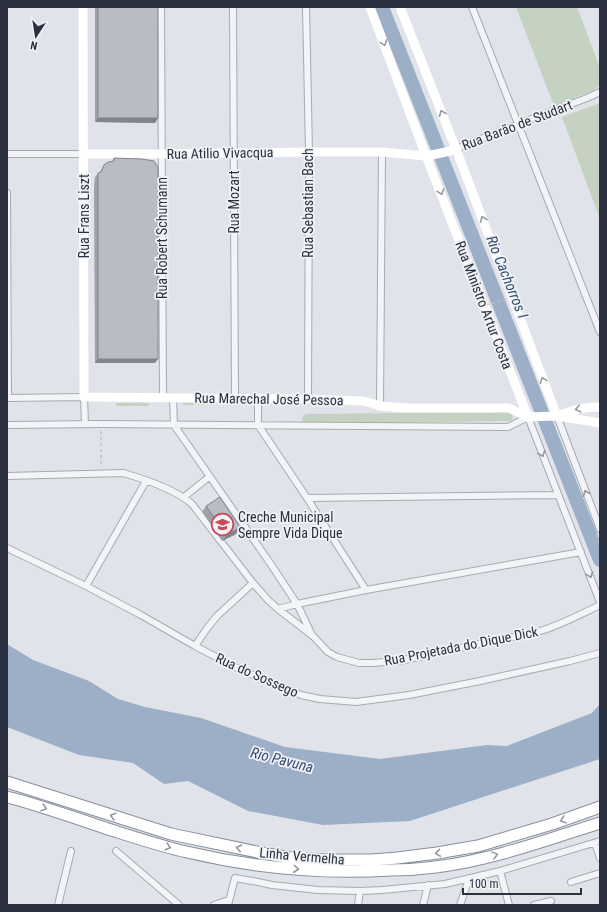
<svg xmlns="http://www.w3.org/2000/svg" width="607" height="912" font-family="'Roboto Condensed',sans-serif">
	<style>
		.green { fill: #c5d2c2 }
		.water { fill: #9dafc7 }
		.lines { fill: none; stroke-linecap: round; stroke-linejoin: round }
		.river { stroke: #9dafc7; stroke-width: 14 }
		.street-casing { stroke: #a6aab3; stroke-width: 8 }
		.highway-casing { stroke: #88909f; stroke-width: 13 }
		.path { stroke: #bfc1c7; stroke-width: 1.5; stroke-dasharray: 3 3; stroke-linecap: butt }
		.street { stroke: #f3f4f7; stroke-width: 6 }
		.secondary { stroke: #fff; stroke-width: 9 }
		.highway { stroke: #fff; stroke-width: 11 }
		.path-bridge { stroke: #bfc1c7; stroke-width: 1.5; stroke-dasharray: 3 3; stroke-linecap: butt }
		.secondary-bridge { stroke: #fff; stroke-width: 9 }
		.wall { fill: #9ea2a9 }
		.shaded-wall { fill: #81848a }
		.building { fill: #b8bcc5; stroke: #81848a }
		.oneway { stroke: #94989f }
		.oneway2 { stroke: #8e929b }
		.labels { text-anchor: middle; stroke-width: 3.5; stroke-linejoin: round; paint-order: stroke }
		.street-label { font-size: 14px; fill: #2a303f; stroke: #f0f2f6 }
		.poi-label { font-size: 14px; fill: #2a303f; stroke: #f0f2f6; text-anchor: start }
		.water-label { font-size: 15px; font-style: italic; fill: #354d71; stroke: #f0f2f6 }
	</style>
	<rect width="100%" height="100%" fill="#e0e3e9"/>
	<path class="green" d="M516 7H577L600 68V85L592 91 554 106Z
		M600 103V219L562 117Z
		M116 403H148L149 405 148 406H118L116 405Z
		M183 403H215L216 404 215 405H183Z
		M509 412 512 413 513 415 512 420 509 421 307 424 304 422 302 420 303 416 306 414Z"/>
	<path class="water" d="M7 644 33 660 89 681 118 699 145 707 201 718 285 747 380 759 487 745 507 746 592 713 600 704V759L410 821 323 825 248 811 188 781 164 784 133 763 79 755 7 727Z"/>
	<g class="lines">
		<path class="river" d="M382 7 600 560"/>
		<defs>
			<path id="street" d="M161 7 163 397
				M233 7 235 398
				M306 7 309 152 308 399
				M472 7 600 332
				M456 149 518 124 587 98 600 92
				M7 154H84
				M7 193 8 398
				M173 397 174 425 270 563 297 604 312 635
				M7 398 84 397 85 424
				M258 399V425L307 498 366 590
				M380 406 382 152
				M557 416 600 529
				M7 425 101 424 508 427 528 417 600 602
				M7 476 123 473C144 479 176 490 192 504L253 583 268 600 278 609 313 636 328 652 337 657 359 663H372L399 661 537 632C559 626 579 615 600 605
				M184 497 209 477
				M307 498 558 495
				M7 548 86 586 141 615 195 646 241 670 301 695 320 699 356 702 409 695 480 681 570 661 600 653
				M86 586 146 481
				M278 609 297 604 366 590 581 552
				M195 646 208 627 217 616 253 583
				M595 843 600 858
				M116 851 179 905
				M500 871 509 905
				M571 882 600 873
				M58 905 71 851
				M214 905 229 900
				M228 905 235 878 258 882 272 885 318 890 360 891 382 890 445 884 500 871 600 841
				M358 905 360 891
				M423 905 428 885
				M460 905 469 879
				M534 905 551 901"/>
			<path id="highway" d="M7 782 171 834 262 853 291 858 327 860H372L397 858 437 853 478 846 552 824 600 807
				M7 797 19 800C49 809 79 819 108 829 134 837 160 846 187 852 254 868 323 874 391 870 406 870 421 869 436 867 492 860 546 840 600 823"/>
		</defs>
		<use href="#street" class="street-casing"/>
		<use href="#highway" class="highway-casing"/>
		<path class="path" d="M101 431V467
			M596 535 600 544"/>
		<use href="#street" class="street"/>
		<path class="secondary" d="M83 7 84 397 308 399 364 401 380 406 407 408H509L528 417 557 416 600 423
			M370 7 426 156 528 417
			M400 7 456 149 557 416
			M84 154H162L309 152H382L426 156 431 155
			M557 416C574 410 582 407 600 407"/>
		<use href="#highway" class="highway"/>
		<path class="path-bridge" d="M486 305 511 298"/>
		<path class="secondary-bridge" d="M432 155 450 151"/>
	</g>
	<path class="wall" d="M95 7H158V118L155 123 95 122Z
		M114 158 155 363H95L94 187 95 177 98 173 100 172 104 165 112 162Z
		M206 506 240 527 236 534 222 541 202 512Z"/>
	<path class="shaded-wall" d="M98 118H158L155 123 95 122Z
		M98 359H158L155 363H95Z
		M240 527 236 534 222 541 227 535Z"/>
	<path class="building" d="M98 7H158V118H98Z
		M114 158 142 159 154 161 158 167V359H98V173L101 172 104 165 108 162 114 161Z
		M220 497 240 527 227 535 206 506Z"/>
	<defs><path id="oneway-chevron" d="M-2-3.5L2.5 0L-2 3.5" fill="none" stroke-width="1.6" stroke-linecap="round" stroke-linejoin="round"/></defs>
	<g class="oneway">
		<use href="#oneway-chevron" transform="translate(384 43) rotate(69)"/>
		<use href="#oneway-chevron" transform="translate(442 113) rotate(-112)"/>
		<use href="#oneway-chevron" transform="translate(441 192) rotate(69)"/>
		<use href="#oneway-chevron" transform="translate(483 219) rotate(-111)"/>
		<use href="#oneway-chevron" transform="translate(543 380) rotate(-111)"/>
		<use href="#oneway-chevron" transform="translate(578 409) rotate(167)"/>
		<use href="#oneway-chevron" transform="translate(44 808) rotate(18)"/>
		<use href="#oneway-chevron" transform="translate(113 816) rotate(-162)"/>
		<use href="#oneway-chevron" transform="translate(563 820) rotate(161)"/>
		<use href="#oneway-chevron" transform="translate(168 847) rotate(16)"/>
		<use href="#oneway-chevron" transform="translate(239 848) rotate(-167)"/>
		<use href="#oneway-chevron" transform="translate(438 853) rotate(172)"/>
		<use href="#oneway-chevron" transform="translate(495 855) rotate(-15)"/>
		<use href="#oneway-chevron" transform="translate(296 869) rotate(6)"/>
	</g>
	<g class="oneway2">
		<use href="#oneway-chevron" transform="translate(542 454) rotate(69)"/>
		<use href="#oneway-chevron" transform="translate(586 493) rotate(-111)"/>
		<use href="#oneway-chevron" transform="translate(590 575) rotate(69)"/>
	</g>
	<defs>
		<symbol id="school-ring" viewBox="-11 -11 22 22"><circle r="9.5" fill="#f0f2f6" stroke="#c84b57" stroke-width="1.5"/><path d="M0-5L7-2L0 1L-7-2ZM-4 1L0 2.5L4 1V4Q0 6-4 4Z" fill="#c84b57"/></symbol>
	</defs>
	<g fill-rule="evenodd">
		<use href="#school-ring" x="210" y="512" width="25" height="25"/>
	</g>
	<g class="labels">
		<g class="street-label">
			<text transform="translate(517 125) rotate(-21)" y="5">Rua Barão de Studart</text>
			<text transform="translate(220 153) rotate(-1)" y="5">Rua Atilio Vivacqua</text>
			<text transform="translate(234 202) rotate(-90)" y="5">Rua Mozart</text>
			<text transform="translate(308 203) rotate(-90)" y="5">Rua Sebastian Bach</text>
			<text transform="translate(84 216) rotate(-90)" y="5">Rua Frans Liszt</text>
			<text transform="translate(162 238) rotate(-90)" y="5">Rua Robert Schumann</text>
			<text transform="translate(484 305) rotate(69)" y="5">Rua Ministro Artur Costa</text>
			<text transform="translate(269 399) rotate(1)" y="5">Rua Marechal José Pessoa</text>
			<text transform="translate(461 646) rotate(-11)" y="5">Rua Projetada do Dique Dick</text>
			<text transform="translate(257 675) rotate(24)" y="5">Rua do Sossego</text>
			<text transform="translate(302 856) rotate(5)" y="5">Linha Vermelha</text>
		</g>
		<g class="poi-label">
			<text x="238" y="522">Creche Municipal<tspan x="238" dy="16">Sempre Vida Dique</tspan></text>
		</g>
		<g class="water-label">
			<text transform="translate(507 277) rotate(68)" y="5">Rio Cachorros I</text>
			<text transform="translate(282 760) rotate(14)" y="5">Rio Pavuna</text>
		</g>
	</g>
	<rect width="607" height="912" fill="none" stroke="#2a303f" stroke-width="16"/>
	<g transform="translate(36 36) rotate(192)" stroke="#f0f2f6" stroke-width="3" paint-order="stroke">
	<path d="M0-3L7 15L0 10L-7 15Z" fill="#2a303f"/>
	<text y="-6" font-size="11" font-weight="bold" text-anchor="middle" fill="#2a303f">N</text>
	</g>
	<path d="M463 888v6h118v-6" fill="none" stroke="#2a303f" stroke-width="2"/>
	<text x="469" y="888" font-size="12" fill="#2a303f" stroke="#f0f2f6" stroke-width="3" paint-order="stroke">100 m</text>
</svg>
